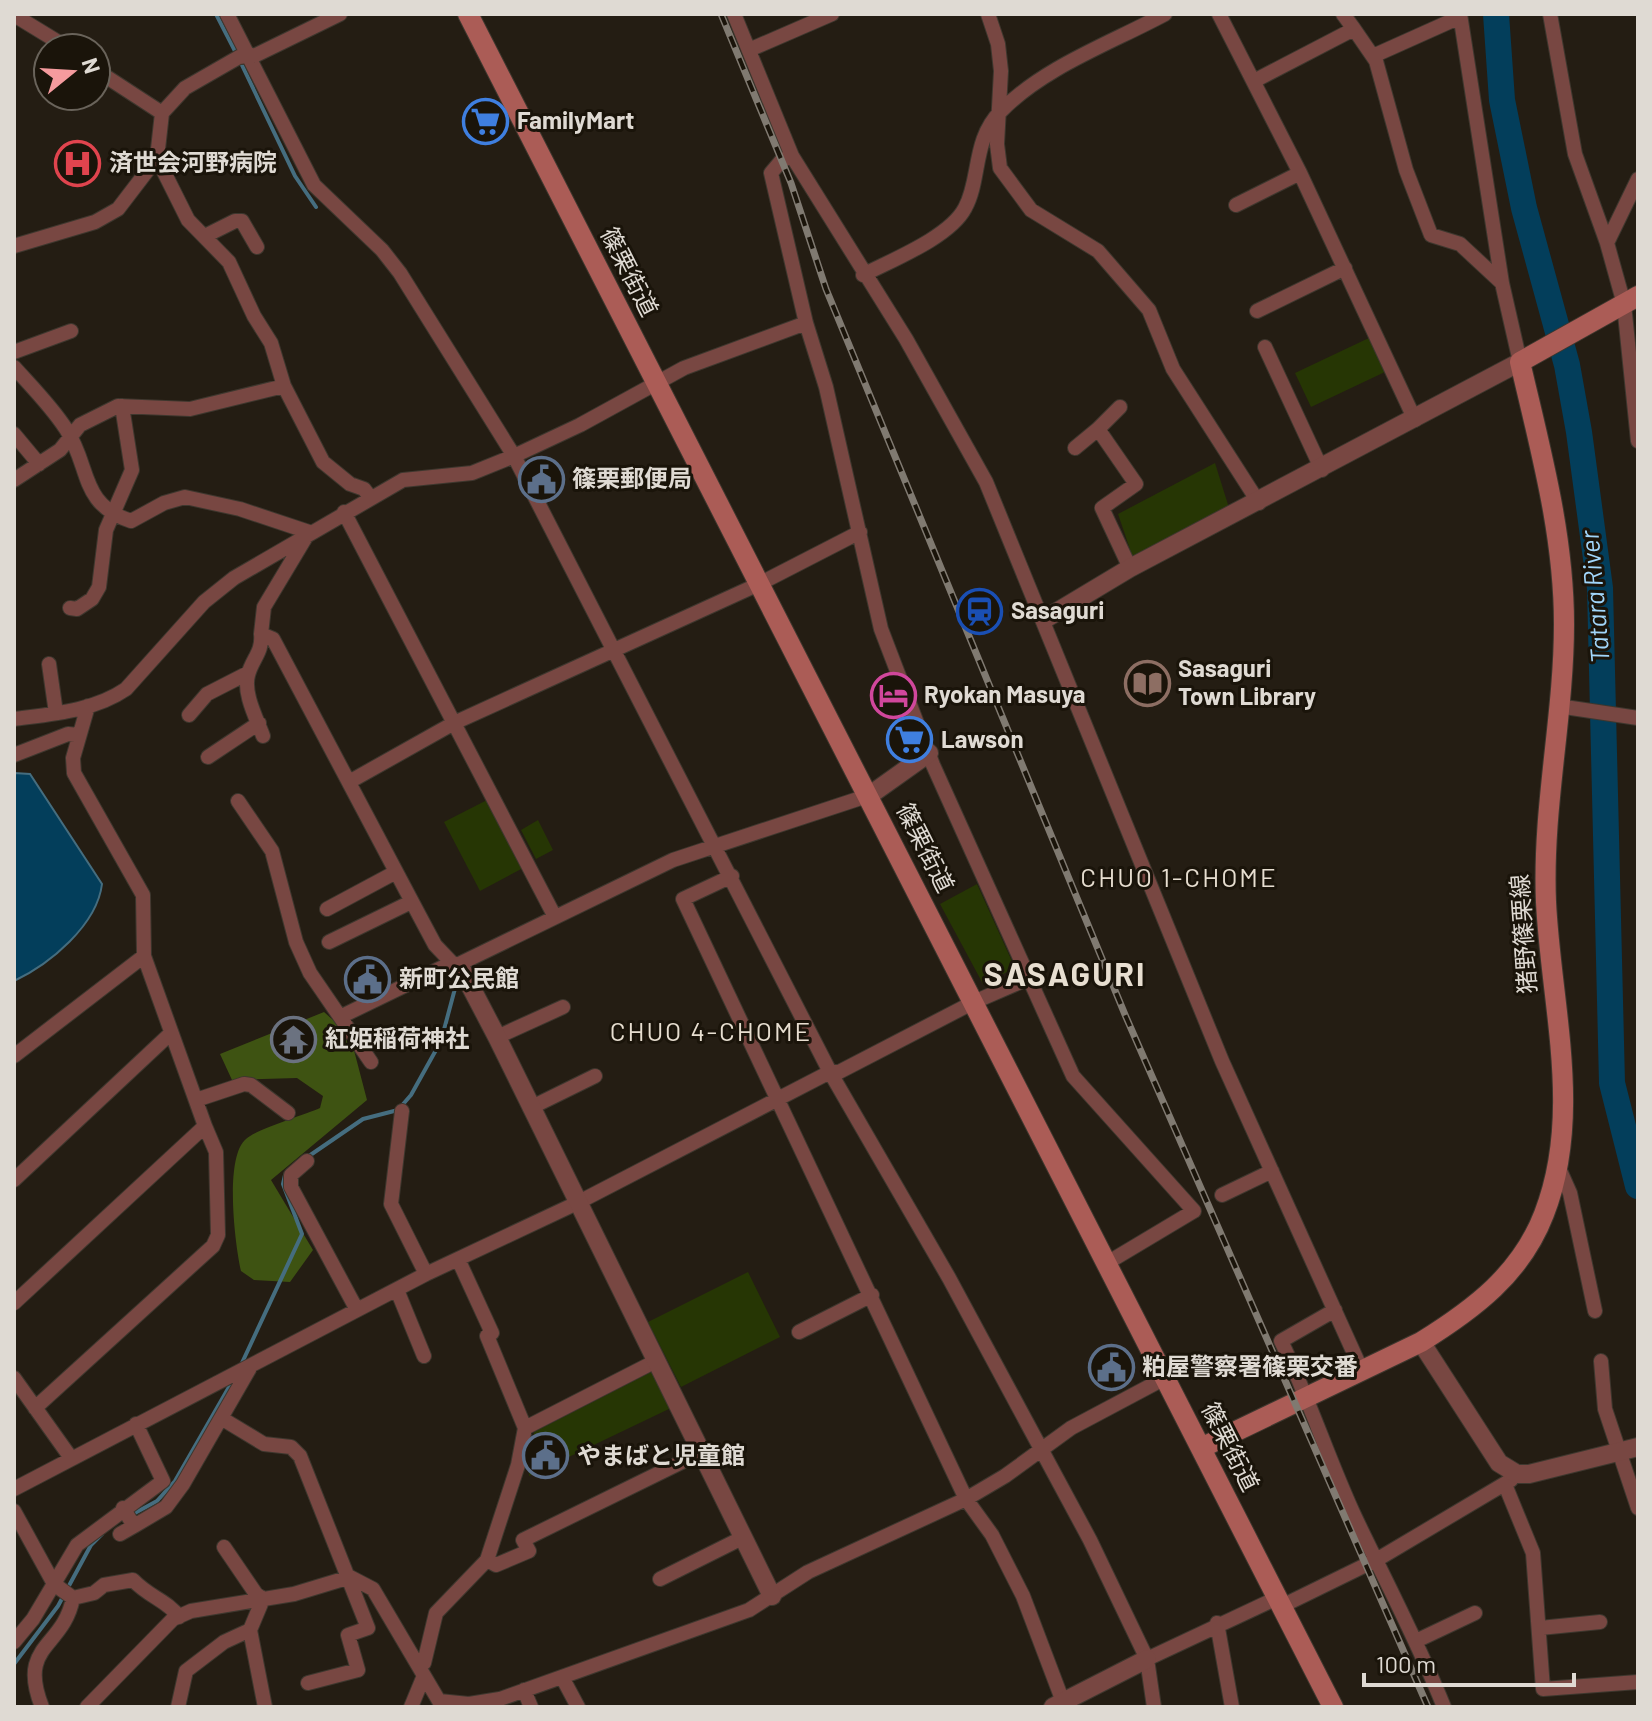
<svg xmlns="http://www.w3.org/2000/svg" width="1652" height="1721" font-family="Barlow,'Noto Sans JP',sans-serif">
	<style>
		.green { fill: #263604 }
		.forest { fill: #3e5312 }
		.water { fill: #033e5b; stroke: #456d7f; stroke-width: 2 }
		.lines { fill: none; stroke-linecap: round; stroke-linejoin: round }
		.stream { stroke: #456d7f; stroke-width: 4 }
		.river { stroke: #033e5b; stroke-width: 26 }
		.minor-casing { stroke: #3e372e; stroke-width: 16 }
		.tertiary-casing { stroke: #3e372e; stroke-width: 20 }
		.secondary-casing { stroke: #3e372e; stroke-width: 22 }
		.minor { stroke: #784742; stroke-width: 14 }
		.tertiary { stroke: #784742; stroke-width: 18 }
		.secondary { stroke: #ab5c56; stroke-width: 20 }
		.rail-casing { stroke: #807a71; stroke-width: 7 }
		.rail { stroke: #1a140a; stroke-width: 4; stroke-dasharray: 12; stroke-linecap: butt }
		.labels { text-anchor: middle; stroke-width: 6; stroke-linejoin: round; paint-order: stroke }
		.poi-label { font-size: 24px; font-weight: bold; fill: #dfdad3; stroke: #1a140a; text-anchor: start }
		.street-label { font-size: 24px; fill: #dfdad3; stroke: #1a140a }
		.water-label { font-size: 26px; font-style: italic; fill: #a1d6fa; stroke: #1a140a }
		.neighbourhood-label { font-size: 26px; letter-spacing: 2px; fill: #e7ded0; stroke: #1a140a }
		.district-label { font-size: 32px; font-weight: bold; letter-spacing: 2px; fill: #e7ded0; stroke: #1a140a }
	</style>
	<rect width="100%" height="100%" fill="#241d13"/>
	<path class="green" d="M1371 337 1387 371 1311 407 1295 373Z
		M1215 463 1230 511 1134 561 1118 514Z
		M489 799 525 867 480 891 444 822Z
		M538 820 553 850 536 859 521 830Z
		M977 884 1015 968 983 984 940 904Z
		M748 1272 780 1337 681 1387 648 1322Z
		M653 1371 671 1408 529 1476 534 1432Z"/>
	<path class="forest" d="M324 1012 350 1035 367 1100 271 1180 313 1250 290 1282 254 1280 241 1271C235 1245 224 1157 246 1139 257 1129 304 1115 320 1108L323 1096 297 1078 232 1080 220 1054Z"/>
	<path class="water" d="M14 773 30 774 102 884C97 925 50 964 14 981Z"/>
	<g class="lines">
		<path class="stream" d="M216 14 236 53
			M240 61 295 176 316 207
			M306 1158 363 1119 398 1110 411 1095 441 1041 457 981 454 975
			M241 1365 302 1234 283 1184 285 1175
			M133 1514 157 1501 175 1481 233 1380
			M14 1664 58 1606 91 1545 102 1534"/>
		<path class="river" d="M1496 14 1502 100 1524 208 1567 365 1579 432 1600 588 1612 1083 1638 1186"/>
		<defs>
			<path id="minor" d="M227 14 314 185 382 250 400 273 514 456 830 1072 949 1278 1090 1540 1147 1659 1154 1707
				M340 14 256 55 239 57 185 88 162 113 157 158 188 220 229 262 254 316 271 343 284 386 323 462 350 484 364 489 370 497
				M734 14 792 156 906 339 986 482 1222 1061 1362 1371
				M988 14 998 44 1001 71 997 144 1000 168 1031 210 1098 251 1149 310 1173 369 1259 503
				M1219 14 1300 173 1415 420
				M1343 14 1354 29
				M1460 14 1502 283 1520 362
				M1550 14 1575 154 1607 243 1624 304 1638 441
				M14 15 68 48
				M749 50 832 14
				M1373 56 1460 17
				M96 70 162 113
				M1254 81 1354 29 1376 61 1406 170 1431 235 1460 244 1502 283
				M792 156 782 160 771 173 806 323 826 387 881 629 933 765 1073 1076 1194 1211 1107 1263
				M1236 205 1300 173
				M205 236 235 221H242L257 247
				M1607 243 1638 179
				M14 246 95 222 118 209 157 158
				M863 275C892 260 950 237 965 208 981 179 972 140 1001 111 1044 67 1111 43 1165 14
				M1257 311 1345 268
				M1265 347 1322 470
				M14 352 71 331
				M14 367C32 387 52 407 66 429 91 467 79 504 131 521L164 503 185 497 240 509 309 532 264 607 261 634 273 639 419 915 435 945 455 966
				M1120 407 1098 429 1136 484 1102 508 1130 568
				M14 434 39 464
				M1075 448 1098 429
				M14 480 60 450 80 425 118 406 190 409 284 386
				M344 512 555 917
				M70 608 77 609 92 599 99 587 106 530 132 470 122 406
				M261 634C263 652 252 659 248 675 243 694 257 719 263 736
				M49 664 56 713
				M1558 706 1638 718
				M189 715 207 694 248 673
				M14 719C52 714 94 711 126 689L204 602 234 578 403 480 472 473 514 456 580 425 684 368 806 323
				M14 755 68 734 78 735
				M208 757 259 723
				M349 782 454 723 759 584 860 532
				M238 801 272 851 296 942 310 973 371 1062
				M732 876 683 899 966 1499 992 1535 1023 1596 1065 1707
				M327 909 396 872
				M329 942 411 902
				M342 1016 441 968 455 966 673 860 870 795
				M497 1037 563 1007
				M14 1056 144 956
				M196 1100 244 1084 251 1085 288 1113
				M530 1108 595 1076
				M402 1111 391 1204 426 1274
				M307 1161 291 1175V1187L357 1310
				M1558 1166 1570 1193 1595 1311
				M14 1180 171 1033
				M1222 1195 1272 1171
				M458 1259 492 1333 487 1336 525 1428
				M397 1290 424 1356
				M14 1303 205 1126 144 956 143 895 74 773 73 758 88 706
				M1335 1310 1281 1341C1309 1398 1328 1459 1355 1517 1385 1580 1418 1642 1444 1707
				M799 1332 872 1295
				M1601 1361 1605 1409 1638 1508
				M654 1362 525 1428 518 1465 487 1560 496 1565 529 1551 523 1540 700 1453
				M14 1378 71 1458
				M35 1408 213 1246 218 1235 216 1152 205 1126
				M221 1418 264 1444 291 1447 300 1456 368 1628 348 1635 358 1670 308 1683
				M1506 1487 1533 1553 1543 1689 1638 1682
				M14 1489 426 1274 577 1203 830 1072H839L974 1002 1027 979
				M123 1508 134 1526 166 1507 183 1484 251 1366
				M14 1511 54 1584 73 1598 94 1593 104 1585 133 1580C149 1597 168 1601 179 1617
				M120 1534 134 1526
				M224 1547 256 1594 263 1599
				M660 1579 742 1538
				M1282 1606 1378 1559 1511 1480
				M1217 1623 1232 1707
				M1540 1628 1600 1622
				M250 1630 265 1707
				M1416 1641 1475 1613
				M14 1642 33 1619 77 1545 163 1481 136 1424
				M1147 1659 1277 1598
				M424 1663 436 1613 487 1560
				M562 1677 578 1707
				M524 1690 531 1707
				M42 1707C17 1644 63 1649 73 1598
				M87 1707 173 1619 191 1611 294 1594 350 1577 373 1589 439 1701 469 1704 500 1699 749 1610 808 1572 966 1499 1005 1476 1071 1428 1165 1378
				M178 1707 186 1671 224 1642 250 1630 263 1599
				M411 1707 423 1678"/>
			<path id="tertiary" d="M1045 619 1130 568 1520 362
				M870 795 929 753
				M455 966 463 972 497 1037 772 1596
				M1421 1342 1499 1463 1517 1474H1529L1638 1447
				M1053 1707 1147 1659"/>
			<path id="secondary" d="M468 14 1333 1707
				M1201 1448 1421 1342C1474 1309 1521 1274 1544 1214 1583 1114 1551 1005 1546 902 1542 808 1564 717 1564 624 1564 534 1540 448 1520 362L1638 296"/>
		</defs>
		<use href="#minor" class="minor-casing"/>
		<use href="#tertiary" class="tertiary-casing"/>
		<use href="#secondary" class="secondary-casing"/>
		<use href="#minor" class="minor"/>
		<use href="#tertiary" class="tertiary"/>
		<use href="#secondary" class="secondary"/>
		<defs>
			<path id="rail" d="M721 14 791 183 826 289 1126 1017 1428 1707"/>
		</defs>
		<use href="#rail" class="rail-casing"/>
		<use href="#rail" class="rail"/>
	</g>
	<defs>
		<symbol id="supermarket-ring" viewBox="-11 -11 22 22"><circle r="9.5" fill="#1a140a" stroke="#3f7fe0" stroke-width="1.5"/><path d="M-6-5.5h2.5l.6 2H6L4.5 2H-2.5L-4.4-4H-6ZM-1.5 3.2a1.3 1.3 0 1 0 .1 0ZM3 3.2a1.3 1.3 0 1 0 .1 0Z" fill="#3f7fe0"/></symbol>
		<symbol id="hospital-ring" viewBox="-11 -11 22 22"><circle r="9.5" fill="#1a140a" stroke="#e0444e" stroke-width="1.5"/><path d="M-5-5h3v3.5h4V-5h3V5h-3V1.5h-4V5h-3Z" fill="#e0444e"/></symbol>
		<symbol id="civic-ring" viewBox="-11 -11 22 22"><circle r="9.5" fill="#1a140a" stroke="#5c6f8a" stroke-width="1.5"/><path d="M-.6-6.5H3V-4.5H.6V-3L4-1V1h2V6H-6V1h2V-1L-.6-3ZM-1.2 2.5V6h2.4V2.5Z" fill="#5c6f8a"/></symbol>
		<symbol id="station-ring" viewBox="-11 -11 22 22"><circle r="9.5" fill="#1a140a" stroke="#1a4fb4" stroke-width="1.5"/><path d="M-3-6H3Q5-6 5-4V2Q5 4 3 4L4.5 6H3L1.5 4h-3L-3 6H-4.5L-3 4Q-5 4-5 2V-4Q-5-6-3-6ZM-3.5-4v3h7v-3ZM-3.5 1v1.5H-2V1ZM2 1v1.5H3.5V1Z" fill="#1a4fb4"/></symbol>
		<symbol id="library-ring" viewBox="-11 -11 22 22"><circle r="9.5" fill="#1a140a" stroke="#8d6e63" stroke-width="1.5"/><path d="M-6-4Q-3-5.5-.7-3.5V5Q-3 3-6 4ZM6-4Q3-5.5 .7-3.5V5Q3 3 6 4Z" fill="#8d6e63"/></symbol>
		<symbol id="hotel-ring" viewBox="-11 -11 22 22"><circle r="9.5" fill="#1a140a" stroke="#d1479c" stroke-width="1.5"/><path d="M-6-4.5h1.5V1H6V5H4.5V3h-9V5H-6ZM-4 0a1.8 1.8 0 1 1 3.6 0ZM.5 0V-2.5h3Q6-2.5 6 0Z" fill="#d1479c"/></symbol>
		<symbol id="temple-ring" viewBox="-11 -11 22 22"><circle r="9.5" fill="#1a140a" stroke="#6b7280" stroke-width="1.5"/><path d="M0-6L5-2H3V0L6.5 2.5H4V6H1.5V3h-3V6H-4V2.5H-6.5L-3 0V-2H-5Z" fill="#6b7280"/></symbol>
	</defs>
	<g fill-rule="evenodd">
		<use href="#supermarket-ring" x="460" y="96" width="51" height="51"/>
		<use href="#hospital-ring" x="52" y="138" width="51" height="51"/>
		<use href="#civic-ring" x="516" y="454" width="51" height="51"/>
		<use href="#station-ring" x="954" y="586" width="51" height="51"/>
		<use href="#library-ring" x="1122" y="658" width="51" height="51"/>
		<use href="#hotel-ring" x="868" y="670" width="51" height="51"/>
		<use href="#supermarket-ring" x="884" y="714" width="51" height="51"/>
		<use href="#civic-ring" x="342" y="954" width="51" height="51"/>
		<use href="#temple-ring" x="268" y="1014" width="51" height="51"/>
		<use href="#civic-ring" x="1086" y="1342" width="51" height="51"/>
		<use href="#civic-ring" x="520" y="1430" width="51" height="51"/>
	</g>
	<g class="labels">
		<g class="poi-label">
			<text x="517" y="129">FamilyMart</text>
			<text x="109" y="171">済世会河野病院</text>
			<text x="572" y="487">篠栗郵便局</text>
			<text x="1011" y="619">Sasaguri</text>
			<text x="1178" y="677">Sasaguri<tspan x="1178" dy="28">Town Library</tspan></text>
			<text x="924" y="703">Ryokan Masuya</text>
			<text x="941" y="748">Lawson</text>
			<text x="399" y="987">新町公民館</text>
			<text x="325" y="1047">紅姫稲荷神社</text>
			<text x="1142" y="1375">粕屋警察署篠栗交番</text>
			<text x="577" y="1464">やまばと児童館</text>
		</g>
		<g class="street-label">
			<text transform="translate(629 272) rotate(63)" y="8">篠栗街道</text>
			<text transform="translate(925 848) rotate(63)" y="8">篠栗街道</text>
			<text transform="translate(1524 934) rotate(-94)" y="8">猪野篠栗線</text>
			<text transform="translate(1230 1447) rotate(63)" y="8">篠栗街道</text>
		</g>
		<g class="water-label">
			<text transform="translate(1595 597) rotate(-95)" y="9">Tatara River</text>
		</g>
		<g class="neighbourhood-label">
			<text x="1179" y="887">CHUO 1-CHOME</text>
			<text x="711" y="1041">CHUO 4-CHOME</text>
		</g>
		<g class="district-label">
			<text x="1065" y="986">SASAGURI</text>
		</g>
	</g>
	<rect width="1652" height="1721" fill="none" stroke="#dfdad3" stroke-width="32"/>
	<g transform="translate(72 72) rotate(72)"><circle r="38" fill="#1a140a" stroke="#69635a" stroke-width="2"/>
	<path d="M0-6L14 30L0 20L-14 30Z" fill="#f59b9e"/>
	<text y="-12" font-size="22" font-weight="bold" text-anchor="middle" fill="#dfdad3">N</text>
	</g>
	<path d="M1364 1673v12h210v-12" fill="none" stroke="#dfdad3" stroke-width="4"/>
	<text x="1376" y="1673" font-size="24" fill="#dfdad3" stroke="#1a140a" stroke-width="6" paint-order="stroke">100 m</text>
</svg>
